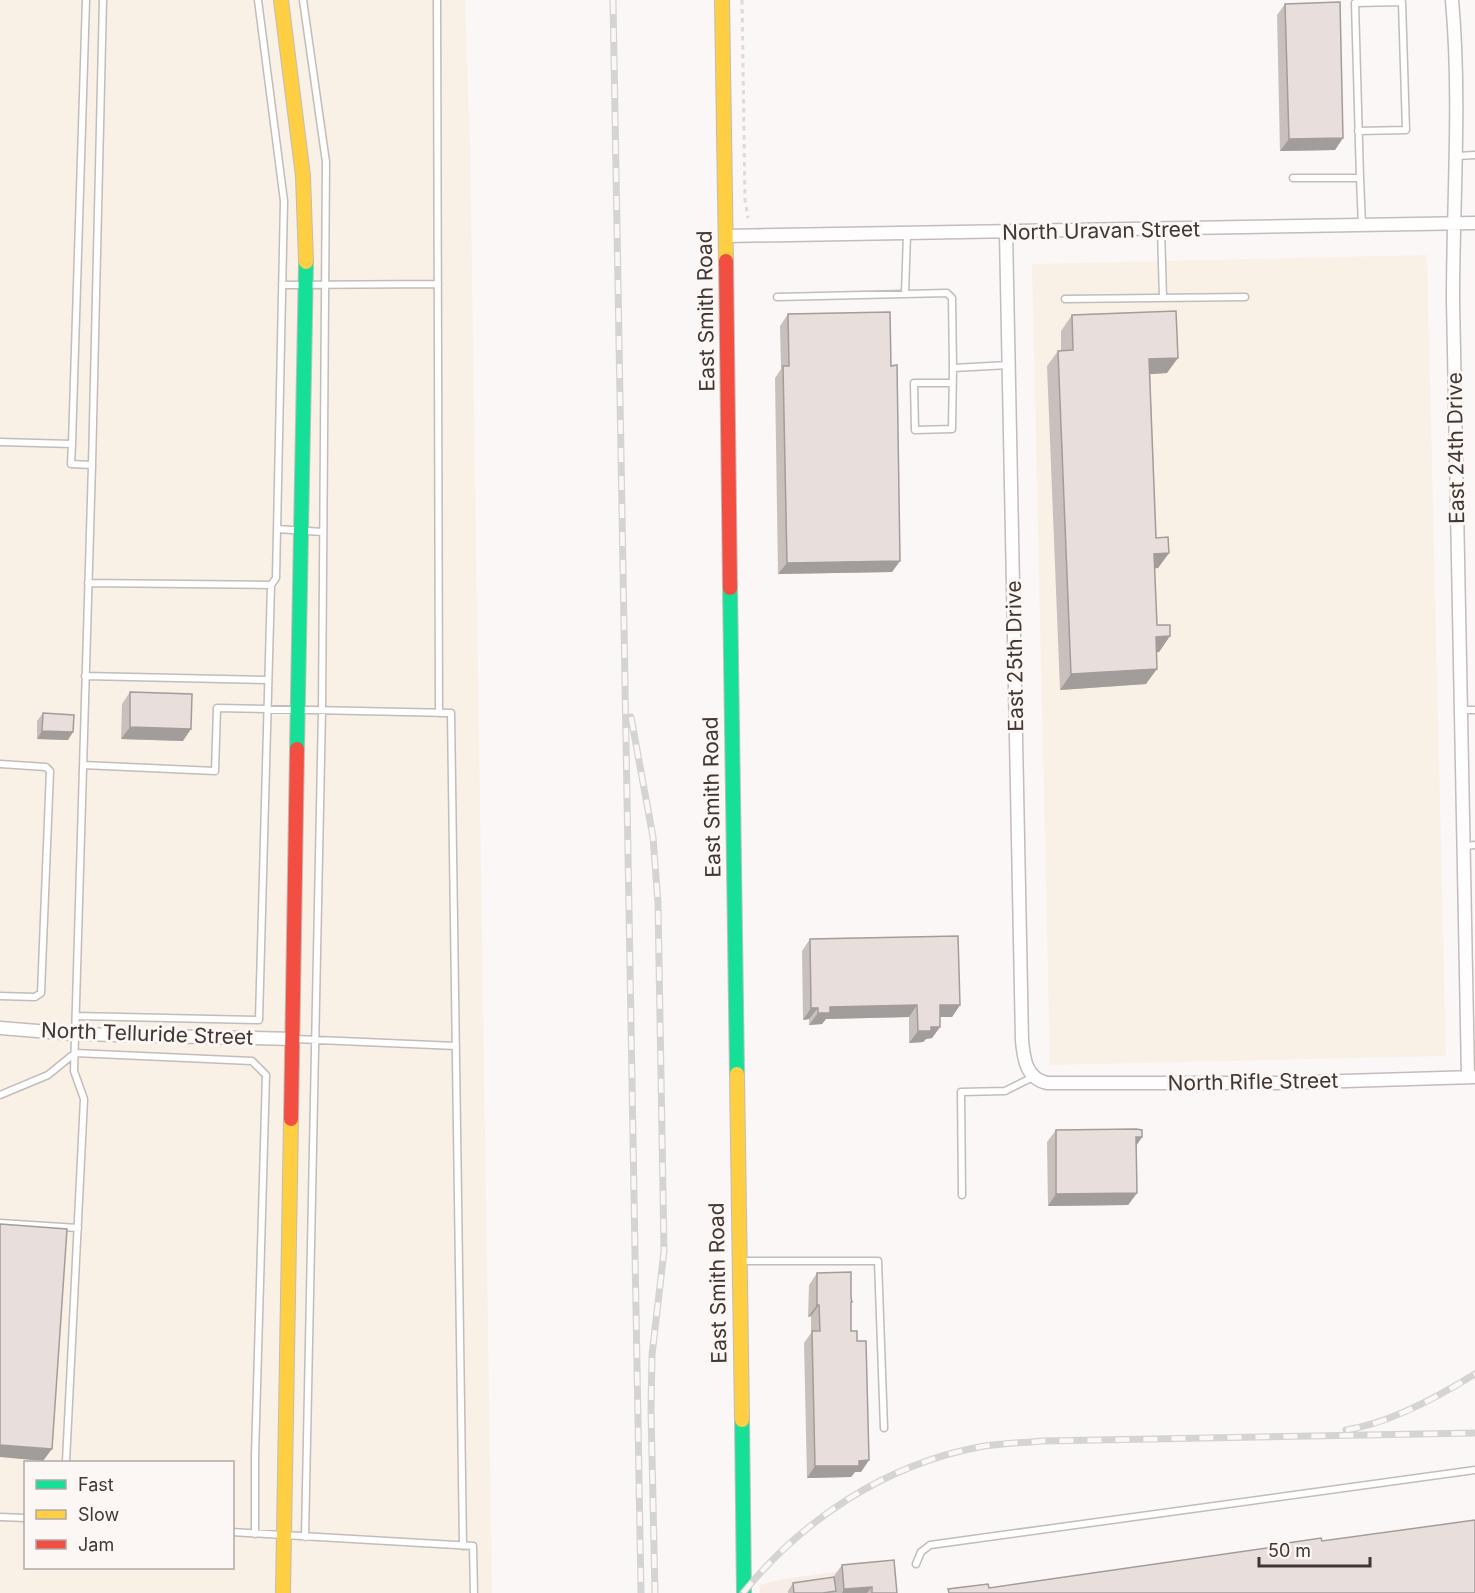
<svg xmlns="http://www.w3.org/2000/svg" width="1475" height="1593" font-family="Inter,sans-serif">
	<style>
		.built { fill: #f8ece6 }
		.industrial { fill: #f9f1e6; fill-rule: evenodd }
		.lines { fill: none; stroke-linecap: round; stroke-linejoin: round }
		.lane-casing { stroke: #c2bcba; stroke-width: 9 }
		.street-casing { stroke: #c2bcba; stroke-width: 15 }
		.fast-casing { stroke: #c2bcba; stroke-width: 16 }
		.slow-casing { stroke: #c2bcba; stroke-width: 16 }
		.jam-casing { stroke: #c2bcba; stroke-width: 16 }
		.path { stroke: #dcdbda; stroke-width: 3; stroke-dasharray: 4.5 4.5; stroke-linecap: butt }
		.lane { stroke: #fefefe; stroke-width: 6 }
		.street { stroke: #fefefe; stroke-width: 12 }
		.fast { stroke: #16e098; stroke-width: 14 }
		.slow { stroke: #ffcf43; stroke-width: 14 }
		.jam { stroke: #f24e42; stroke-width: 14 }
		.rail-casing { stroke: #d5d4d4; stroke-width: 7 }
		.rail { stroke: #fcf6f4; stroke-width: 4.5; stroke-dasharray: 14; stroke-linecap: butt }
		.wall { fill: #c8c0bd }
		.shaded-wall { fill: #a29c9a }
		.building { fill: #e8dfdc; stroke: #a29c9a; stroke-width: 1.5 }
		.labels { text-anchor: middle; stroke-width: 6; stroke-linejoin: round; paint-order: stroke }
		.street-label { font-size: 21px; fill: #403632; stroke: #fcf6f4 }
	</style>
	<rect width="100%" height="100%" fill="#faf7f6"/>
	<path class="built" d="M889 1564 893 1593H760V1585L778 1580Z"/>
	<path class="industrial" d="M0 0H465L470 144 492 1593H0ZM26 1462H232V1568H26Z
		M1427 255 1446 1056 1050 1065 1032 264Z"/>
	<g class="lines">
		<defs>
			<path id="lane" d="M258 0 284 201 276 578 271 585
				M303 0 326 162 322 710 305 1537
				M437 0 439 713
				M1358 131 1406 130 1402 2 1355 3 1360 178
				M1457 156 1475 155
				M1293 178H1360L1362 225
				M1161 229 1163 298
				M282 285 438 284
				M905 294 907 234
				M777 297 947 293 952 298 953 368
				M1065 299 1245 297
				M952 383H914L915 430 952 429 953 368 1009 365
				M0 442 72 444 86 0
				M92 465 103 0
				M277 529 323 532
				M85 676 268 680
				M1461 710H1475
				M0 764 46 767 50 771 41 993 35 997 0 996
				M83 765 215 771 217 708 451 713 463 1546
				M1464 846 1475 845
				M76 1016 259 1020 271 585 88 583
				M295 1039 456 1046
				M0 1095 48 1075 75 1053 252 1061 266 1075 255 1456V1534
				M962 1195 961 1092 1005 1091 1033 1077
				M0 1223 78 1228
				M742 1261H878L884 1428
				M66 1462 84 1099 74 1071 92 465 71 464 72 444
				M0 1517 26 1518
				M232 1532 473 1546 474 1593
				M916 1564 921 1552 930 1545 1475 1470"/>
			<path id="street" d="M1452 0C1461 100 1453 200 1453 300L1468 1077
				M1006 232 1022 1041C1024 1060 1026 1078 1047 1083H1280L1475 1077
				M726 236 1475 223
				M0 1028 75 1034 294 1039"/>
			<path id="fast" d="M730 588 737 1074
				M297 749 306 262
				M742 1420 744 1593"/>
			<path id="slow" d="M281 0 303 176 306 262
				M722 0 726 261
				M737 1074 742 1420
				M283 1593 291 1119"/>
			<path id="jam" d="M726 261 730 588
				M291 1119 297 749"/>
		</defs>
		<use href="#lane" class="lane-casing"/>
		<use href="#street" class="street-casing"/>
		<use href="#fast" class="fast-casing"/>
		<use href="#slow" class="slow-casing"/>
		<use href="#jam" class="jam-casing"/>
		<path class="path" d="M742 0 745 200 748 218"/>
		<use href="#lane" class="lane"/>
		<use href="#street" class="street"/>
		<use href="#fast" class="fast"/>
		<use href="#slow" class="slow"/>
		<use href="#jam" class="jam"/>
		<defs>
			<path id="rail" d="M613 0 641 1593
				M631 717 653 837 658 903 664 1251 652 1355 651 1410 655 1593
				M1346 1430C1390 1423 1438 1397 1475 1374
				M743 1593C803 1519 885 1465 979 1447 1000 1443 1022 1443 1043 1441L1475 1433"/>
		</defs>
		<use href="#rail" class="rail-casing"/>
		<use href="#rail" class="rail"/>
	</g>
	<path class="wall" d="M1285 4 1343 138 1335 150 1280 151 1277 15Z
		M788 314 891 366 900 561 892 572 778 574 775 378 781 369 780 326Z
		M1072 315 1167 373 1150 374 1156 538 1169 553 1158 568 1154 569 1157 625 1170 636 1159 652H1156L1146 684 1060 690 1047 366 1058 351H1061V331Z
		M130 692 183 741 121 739 122 704Z
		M43 713 68 740 37 739V721Z
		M810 939 960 1005 952 1017H940V1027L932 1038 926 1039 923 1042 909 1043V1017L826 1019 822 1024 809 1025V1019L803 1020 802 951Z
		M1056 1130 1142 1137 1136 1146 1137 1193 1128 1205 1048 1206 1047 1142Z
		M817 1273 851 1304V1331L857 1341 869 1460 861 1472H855L851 1477 807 1478 804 1343 811 1333V1316L808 1317 809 1285Z
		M842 1565 897 1593H835V1592V1593H788V1591L793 1583 834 1579V1576Z"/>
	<path class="shaded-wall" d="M1343 138 1335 150 1280 151 1289 139Z
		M1178 358 1167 373 1138 375 1149 359Z
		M1169 553 1158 568 1143 569 1154 554Z
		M900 561 892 572 778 574 787 563Z
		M1170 636 1159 652 1145 653 1156 637Z
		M1157 669 1146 684 1060 690 1071 674Z
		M130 727 191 729 183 741 121 739Z
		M42 731 73 732 68 740 37 739Z
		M917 1005 909 1017 826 1019 822 1024 809 1025 818 1013 830 1007Z
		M940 1005H960L952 1017H932Z
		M811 1008H818L809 1019 803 1020Z
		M931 1027H940L932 1038 926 1039 923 1042 909 1043 918 1031Z
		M1136 1137H1142L1134 1149Z
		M1137 1193 1128 1205 1048 1206 1056 1194Z
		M817 1305H819L811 1316 808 1317Z
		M0 1445 52 1449 43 1461 0 1457Z
		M869 1460 861 1472H855L851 1477 807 1478 815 1466 859 1461Z
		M872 1587 867 1593H842L844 1589Z"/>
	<path class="building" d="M1340 2 1343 138 1289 139 1285 4Z
		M1176 311 1178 358 1149 359 1156 538 1168 537 1169 553 1154 554 1157 625H1170V636L1156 637 1157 669 1071 674 1058 351 1073 350 1072 315Z
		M890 312 891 366 897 365 900 561 787 563 783 366H789L788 314Z
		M130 692 192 694 191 729 130 727Z
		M43 713 74 715 73 732 42 731Z
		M958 936 960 1005H940V1027H931V1031H918L917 1005 830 1007V1013H818V1008H811L810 939Z
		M1136 1129 1142 1130V1137H1136L1137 1193 1056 1194V1130Z
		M0 1224 67 1229 52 1449 0 1445Z
		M851 1272V1298L852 1302H851V1331H857V1341H866L869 1460 859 1461V1466H815L812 1331H820L819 1305H817V1273Z
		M1475 1520V1593H949L948 1589 988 1584 989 1588 1281 1546V1544L1321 1538 1322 1541Z
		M894 1560 897 1593H872V1587L844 1589 842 1565Z
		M834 1577 836 1591 823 1593H794L793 1583Z"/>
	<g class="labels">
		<g class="street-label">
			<text transform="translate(1101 231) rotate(-1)" y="7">North Uravan Street</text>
			<text transform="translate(706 311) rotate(-91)" y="7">East Smith Road</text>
			<text transform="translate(1456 448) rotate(-91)" y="7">East 24th Drive</text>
			<text transform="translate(1015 656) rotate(-91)" y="7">East 25th Drive</text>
			<text transform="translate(712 797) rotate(-91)" y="7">East Smith Road</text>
			<text transform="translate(147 1034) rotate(2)" y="7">North Telluride Street</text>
			<text transform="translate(1253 1082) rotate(-1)" y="7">North Rifle Street</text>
			<text transform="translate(718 1283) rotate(-91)" y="7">East Smith Road</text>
		</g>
	</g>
	<rect x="24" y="1461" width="210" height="108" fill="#fcf6f4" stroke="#b1a9a6" stroke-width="1.5"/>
	<rect x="36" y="1480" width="30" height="9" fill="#16e098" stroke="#b1a9a6" stroke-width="1.5"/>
	<text x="78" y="1491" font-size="18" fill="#403632">Fast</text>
	<rect x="36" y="1510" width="30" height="9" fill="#ffcf43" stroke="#b1a9a6" stroke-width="1.5"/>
	<text x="78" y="1521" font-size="18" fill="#403632">Slow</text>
	<rect x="36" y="1540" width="30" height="9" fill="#f24e42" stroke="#b1a9a6" stroke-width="1.5"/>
	<text x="78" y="1551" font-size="18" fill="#403632">Jam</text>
	<path d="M1259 1557v9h111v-9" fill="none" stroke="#403632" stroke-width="3"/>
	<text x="1268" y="1557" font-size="18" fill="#403632" stroke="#fcf6f4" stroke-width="4.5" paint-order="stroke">50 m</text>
</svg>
